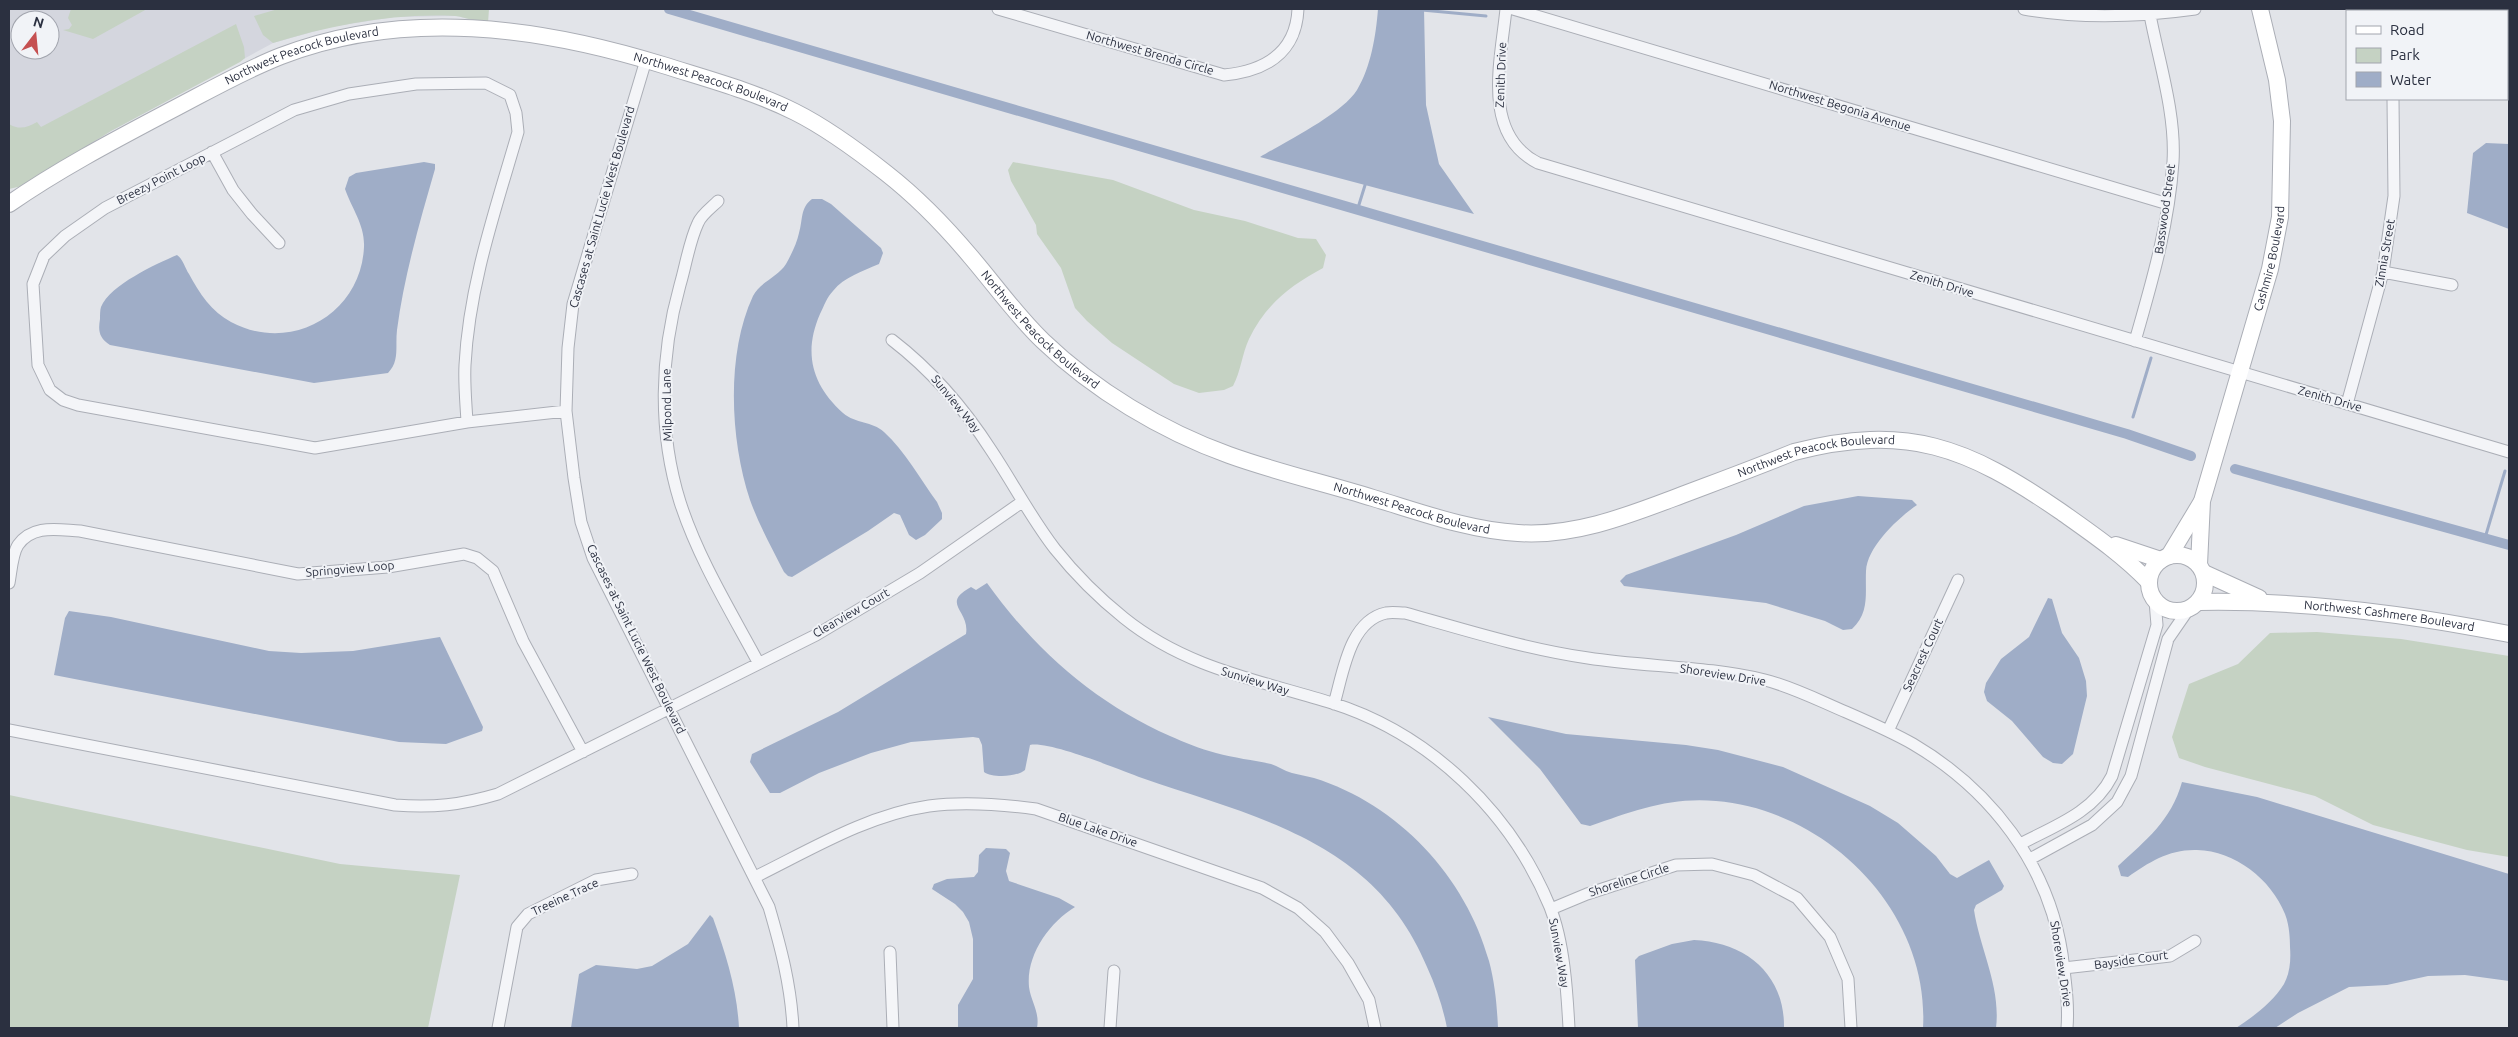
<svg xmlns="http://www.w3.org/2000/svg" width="2518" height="1037" font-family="Ubuntu,sans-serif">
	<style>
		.built { fill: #d4d6de; fill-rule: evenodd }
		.green { fill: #c5d2c3 }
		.water { fill: #9fadc7 }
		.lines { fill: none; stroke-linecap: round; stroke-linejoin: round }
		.stream { stroke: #9fadc7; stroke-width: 3 }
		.canal { stroke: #9fadc7; stroke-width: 10 }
		.street-casing { stroke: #abaeb6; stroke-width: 13 }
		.secondary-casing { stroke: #abaeb6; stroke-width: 18 }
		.street { stroke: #f4f5f8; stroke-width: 11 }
		.secondary { stroke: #fff; stroke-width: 16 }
		.labels { text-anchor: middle; stroke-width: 4; stroke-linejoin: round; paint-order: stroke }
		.street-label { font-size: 12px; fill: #2b3040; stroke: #f1f3f7 }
	</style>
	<rect width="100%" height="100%" fill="#e2e4e9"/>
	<path class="built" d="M9 9H489L479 22 457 16 394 17 330 27 273 43 111 131 35 179 9 189ZM20 20H50V50H20Z"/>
	<path class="green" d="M71 9H147L93 39 63 30 69 29 72 25 68 18Z
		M278 9H489L488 23C476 22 466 17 455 16 392 13 332 25 273 43L263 35 254 16Z
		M236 24 244 47 245 58 240 62 111 131 22 186 9 189V124C19 130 27 128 37 122L41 127Z
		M1013 162 1113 180 1194 210 1245 221 1298 238 1316 239 1326 255 1323 268C1291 285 1265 305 1249 339 1242 354 1241 371 1233 386L1224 390 1199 393 1174 384 1112 343 1087 321 1075 308 1061 268 1037 234 1036 225 1011 181 1008 170Z
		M2317 632 2401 639 2509 656V857L2467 850 2373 825 2315 796 2205 767 2179 758 2172 737 2189 684 2238 664 2270 633Z
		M9 795 340 864 460 875 428 1028H9Z"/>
	<path class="water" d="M1378 9H1424L1426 105 1439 164 1474 214 1260 157C1285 142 1342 114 1357 90 1371 67 1376 35 1378 9Z
		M2486 143 2509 144V229L2467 213 2473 153Z
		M424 162 435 164V169C420 221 404 276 397 330 395 346 400 361 388 373L314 383 110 345C99 338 98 331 100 319 100 315 100 310 101 307 110 285 156 264 177 255 183 259 185 268 189 274 199 293 212 312 231 322 291 354 361 314 364 247 365 225 352 209 345 189L349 177 356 173Z
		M812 199H822L831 204 881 248 883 253 879 264C863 271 844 277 833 291 827 297 824 306 820 314 803 353 812 385 843 413 856 424 872 421 884 432 905 451 920 479 937 502L942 513V519L925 535 916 540 909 535 900 515 894 513 868 531 792 577 788 576 784 572C772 548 759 525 750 500 730 440 726 354 753 296 760 282 778 277 786 264 791 255 797 243 799 233 803 220 800 208 812 199Z
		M1858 496 1912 500 1917 505C1898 518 1867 547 1866 571 1865 593 1870 612 1852 629L1843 630 1825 621 1766 603 1640 588 1624 586 1620 581 1626 575 1736 535 1804 506Z
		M987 583C1033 648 1096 704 1170 736 1184 742 1200 749 1216 753 1234 758 1253 760 1271 764 1278 766 1284 771 1292 773 1299 775 1307 776 1314 778 1398 804 1466 877 1489 961 1495 983 1497 1006 1498 1028H1447C1443 1007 1436 987 1427 967 1375 841 1258 818 1142 778 1120 770 1050 741 1030 745L1025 770C1017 777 992 778 984 772L982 745 979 738 973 737 911 742 871 753 819 773 780 793H770L750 762 752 754 838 712 966 634C970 610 940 604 971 587L976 590Z
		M2048 598 2052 599 2062 633 2079 658 2086 681 2087 696 2073 754 2062 764 2053 763 2043 757 2012 721 1987 701 1984 692 1986 683 2001 659 2029 637Z
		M69 611 111 617 269 651 301 653 353 651 440 637 483 727 482 731 446 744 399 742 54 675 65 618Z
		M1488 717 1566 734 1686 745 1718 750 1783 767 1870 806 1898 823 1936 856 1950 874 1957 878 1989 860 2004 886 2002 890 1976 905 1974 910C1980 950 2001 986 1996 1028H1923C1930 912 1828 810 1716 801 1668 797 1634 811 1590 826L1581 824 1540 769Z
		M2182 782 2257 797 2509 874V981L2465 975 2428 976 2387 985 2349 987 2298 1013 2275 1028H2236C2253 1017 2273 1002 2284 984 2290 973 2291 960 2290 947 2290 937 2289 924 2285 914 2271 879 2235 851 2197 850 2170 849 2149 862 2128 877L2121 876 2118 866C2146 840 2171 821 2182 782Z
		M986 848 1006 849 1010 853 1006 871 1009 881 1059 898 1075 907C1049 923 1026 955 1029 987 1031 1002 1040 1012 1037 1028H958V1005L973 979V939L969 922 963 912 955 904 932 889 934 884 947 879 974 877 978 872 979 855Z
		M710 915 713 918C726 955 737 989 739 1028H571L579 974 596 965 637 969 652 966 688 944Z
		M1694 940C1745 942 1785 974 1784 1028H1638L1635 960 1639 956 1672 944Z"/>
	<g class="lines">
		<path class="stream" d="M1422 10 1486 16
			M1357 211 1366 182
			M2133 417 2151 358
			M2485 538 2505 471"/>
		<path class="canal" d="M669 9 2127 434 2191 456
			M2235 469 2509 545"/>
		<defs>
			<path id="street" d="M998 9 1224 75C1264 71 1296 54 1298 9
				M1506 9C1501 60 1481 134 1538 163L2509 452
				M1513 9 2168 204
				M2024 9C2081 19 2138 17 2195 9
				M2375 9 2376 11
				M646 60 573 304 568 348 566 411 574 478 581 522 593 558 769 907C781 948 791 986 793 1028
				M2507 64 2509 63
				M212 152 233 190 252 214 279 243
				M718 201C712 207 701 215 698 223 689 242 686 265 680 285 660 356 658 431 680 502 698 558 730 610 758 662
				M2383 272 2452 285
				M892 340C931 370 964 408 991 450 1013 483 1031 518 1055 549 1075 574 1099 598 1124 618 1186 668 1258 680 1332 703 1430 734 1511 812 1550 907 1564 942 1567 991 1569 1028
				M2135 341C2152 282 2169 224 2173 162 2176 114 2159 62 2150 15
				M2347 404 2383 272 2394 196 2393 99
				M467 422C466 403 464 384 465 365 469 285 496 208 518 132L516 113 510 95 486 83 416 84 349 94 294 110 105 208 65 236 44 256 33 284 38 365 50 390 63 400 78 405 315 448 467 422 566 411
				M9 583C11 573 12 554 18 545 33 524 58 530 80 531L298 574 388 567 464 554 477 558 493 571 523 641 583 752
				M1334 704C1343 674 1349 621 1386 613 1392 612 1399 613 1405 613 1465 630 1526 649 1588 658 1646 667 1707 666 1765 680 1793 687 1820 701 1846 712 1869 722 1892 732 1913 744 1991 790 2048 864 2062 954 2065 979 2069 1003 2067 1028
				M9 730 395 805C433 808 461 805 498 794L816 635 920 573 1022 502
				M1888 731 1958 580
				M2020 844C2055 826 2094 812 2112 776L2157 625 2155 601
				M2030 859 2092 825 2117 802 2131 776 2168 639 2188 610
				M755 877C810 850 867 815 929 806 965 801 1000 804 1036 809L1262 888 1298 908 1325 932 1348 963 1369 1000 1375 1028
				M1551 909 1587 894 1676 865 1712 864 1754 875 1797 898 1830 937 1848 979 1851 1028
				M890 952 893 1028
				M2064 968 2170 956 2195 941
				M498 1028 517 927 528 914 596 880 632 874
				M1110 1028 1114 971"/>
			<g id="secondary">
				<path id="s1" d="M9 204C58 170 111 142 164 114 203 94 240 72 281 56 405 8 540 27 663 65 707 79 753 91 795 112 827 128 858 151 886 173 918 198 945 226 971 257 995 285 1016 315 1043 341 1094 390 1162 431 1229 455 1276 472 1325 483 1373 498 1420 512 1468 530 1518 533 1575 537 1629 515 1682 495 1719 481 1757 467 1794 452 1907 423 1967 447 2060 511 2091 533 2122 554 2149 582"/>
				<path d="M2116 545 2161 560"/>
				<circle cx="2177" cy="583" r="28"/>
				<path d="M2169 556 2201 503"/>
				<path id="s2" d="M2199 565 2202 501 2270 269 2280 217 2282 121 2277 80 2260 9"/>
				<path d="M2204 573 2259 598"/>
				<path id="s3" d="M2199 602C2303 600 2408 614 2509 634"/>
			</g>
		</defs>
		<use href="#street" class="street-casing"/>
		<use href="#secondary" class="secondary-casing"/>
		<use href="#street" class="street"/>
		<use href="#secondary" class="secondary"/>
	</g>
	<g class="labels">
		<g class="street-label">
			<text transform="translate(1150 53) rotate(16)" y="4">Northwest Brenda Circle</text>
			<text dy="4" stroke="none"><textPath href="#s1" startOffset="330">Northwest Peacock Boulevard</textPath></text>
			<text transform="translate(1501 75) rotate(-88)" y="4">Zenith Drive</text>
			<text dy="4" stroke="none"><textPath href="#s1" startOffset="750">Northwest Peacock Boulevard</textPath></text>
			<text transform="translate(1840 106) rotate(17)" y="4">Northwest Begonia Avenue</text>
			<text transform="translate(161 179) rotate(-27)" y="4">Breezy Point Loop</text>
			<text transform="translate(602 207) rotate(-74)" y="4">Cascases at Saint Lucie West Boulevard</text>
			<text transform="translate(2165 209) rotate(-82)" y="4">Basswood Street</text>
			<text transform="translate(2385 253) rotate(-80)" y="4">Zinnia Street</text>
			<text dy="4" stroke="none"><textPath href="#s2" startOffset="316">Cashmire Boulevard</textPath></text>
			<text transform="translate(1942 284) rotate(17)" y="4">Zenith Drive</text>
			<text dy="4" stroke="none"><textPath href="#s1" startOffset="1170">Northwest Peacock Boulevard</textPath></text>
			<text transform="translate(2330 399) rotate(16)" y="4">Zenith Drive</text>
			<text transform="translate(956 404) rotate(51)" y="4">Sunview Way</text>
			<text transform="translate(667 405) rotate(-91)" y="4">Milpond Lane</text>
			<text dy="4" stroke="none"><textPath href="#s1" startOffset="2010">Northwest Peacock Boulevard</textPath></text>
			<text dy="4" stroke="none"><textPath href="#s1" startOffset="1590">Northwest Peacock Boulevard</textPath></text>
			<text transform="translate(350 569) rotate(-5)" y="4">Springview Loop</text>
			<text transform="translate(851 613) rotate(-30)" y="4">Clearview Court</text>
			<text dy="4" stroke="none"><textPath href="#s3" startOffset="191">Northwest Cashmere Boulevard</textPath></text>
			<text transform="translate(636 639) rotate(64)" y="4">Cascases at Saint Lucie West Boulevard</text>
			<text transform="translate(1923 655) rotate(-65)" y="4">Seacrest Court</text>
			<text transform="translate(1723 675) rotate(9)" y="4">Shoreview Drive</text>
			<text transform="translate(1255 681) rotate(17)" y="4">Sunview Way</text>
			<text transform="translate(1098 830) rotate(19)" y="4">Blue Lake Drive</text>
			<text transform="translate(1629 880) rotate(-18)" y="4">Shoreline Circle</text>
			<text transform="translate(565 897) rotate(-25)" y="4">Treeine Trace</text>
			<text transform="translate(1559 953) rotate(80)" y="4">Sunview Way</text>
			<text transform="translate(2131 960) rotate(-8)" y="4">Bayside Court</text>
			<text transform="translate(2061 964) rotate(81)" y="4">Shoreview Drive</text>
		</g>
	</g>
	<rect width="2518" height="1037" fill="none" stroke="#2b3040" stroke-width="20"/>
	<rect x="2346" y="10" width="162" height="90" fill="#f1f3f7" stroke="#a2a5ae"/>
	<rect x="2356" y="26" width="25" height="8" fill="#ffffff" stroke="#a2a5ae"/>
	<text x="2390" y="35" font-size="15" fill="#2b3040">Road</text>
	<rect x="2356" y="48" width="25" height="15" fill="#c5d2c3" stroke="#a2a5ae"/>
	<text x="2390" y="60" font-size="15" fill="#2b3040">Park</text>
	<rect x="2356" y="72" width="25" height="15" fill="#9fadc7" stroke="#a2a5ae"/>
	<text x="2390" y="85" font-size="15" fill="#2b3040">Water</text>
	<g transform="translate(35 35) rotate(16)"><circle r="24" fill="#f1f3f7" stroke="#a2a5ae"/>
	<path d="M0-4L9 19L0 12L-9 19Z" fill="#c55051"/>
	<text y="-8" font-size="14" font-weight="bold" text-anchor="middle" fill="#2b3040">N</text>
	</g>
</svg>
